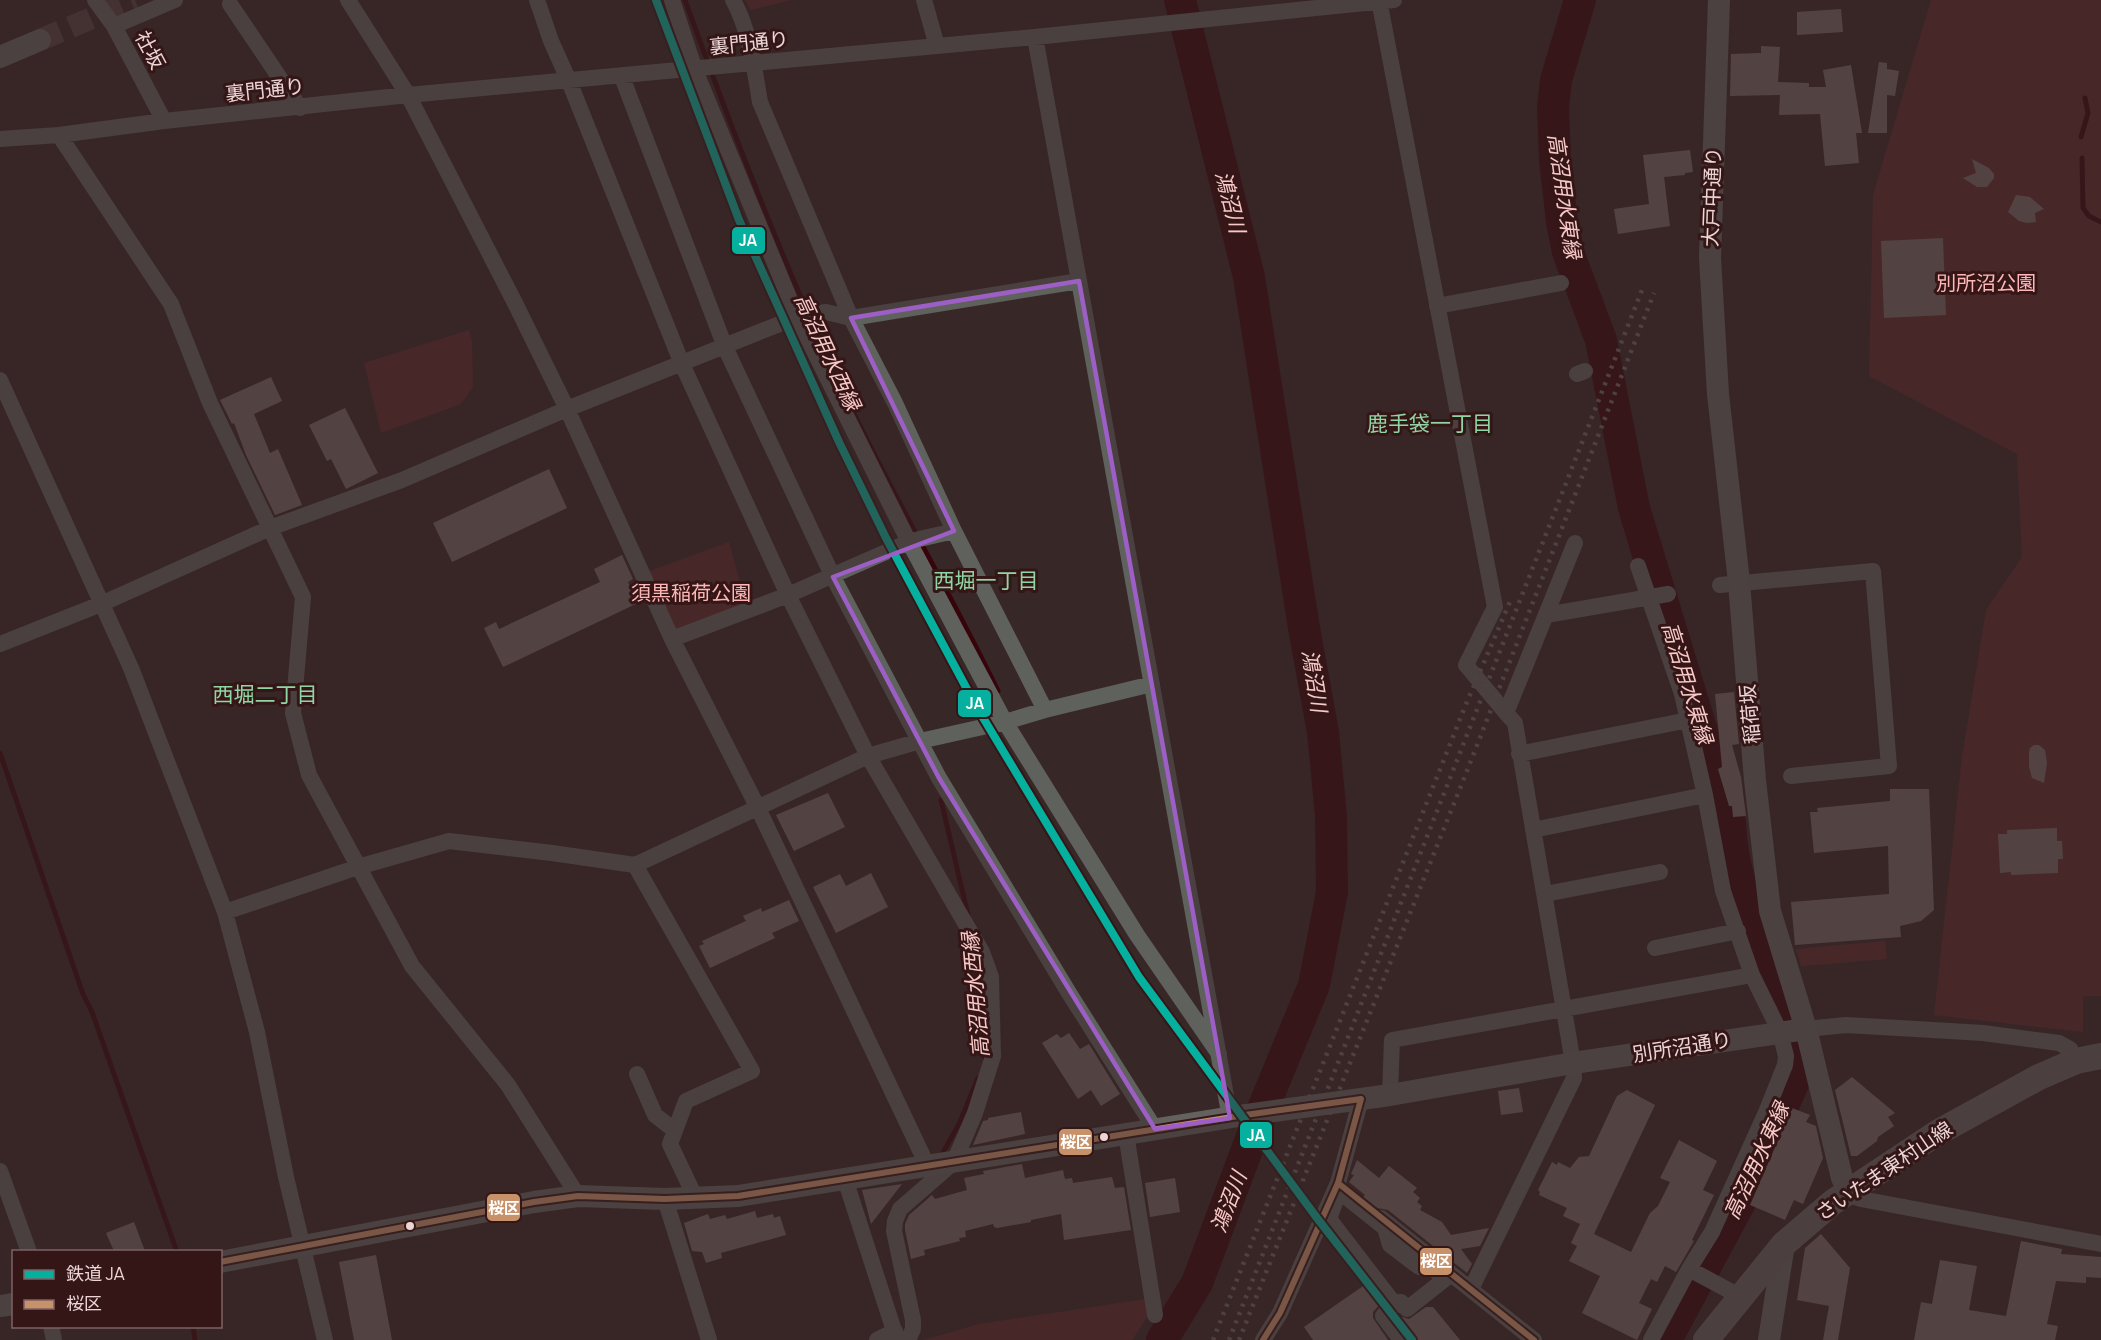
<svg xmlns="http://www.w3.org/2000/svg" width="2101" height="1340" font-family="Manrope,'Noto Sans JP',sans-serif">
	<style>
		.green { fill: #5a292a }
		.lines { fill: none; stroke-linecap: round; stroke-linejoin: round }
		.stream { stroke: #37040b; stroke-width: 5 }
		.river { stroke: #37040b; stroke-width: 32 }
		.building { fill: #746564 }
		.secondary-tunnel { stroke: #534141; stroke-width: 22; stroke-dasharray: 22 11; stroke-linecap: butt }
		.street { stroke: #5f615d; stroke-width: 16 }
		.secondary { stroke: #63625f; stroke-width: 22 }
		.primary { stroke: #63615e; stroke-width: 26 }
		.rail { stroke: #696262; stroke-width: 4.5; stroke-dasharray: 3 6; stroke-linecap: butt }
		.bus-1-casing { stroke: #351617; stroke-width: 10 }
		.bus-1 { stroke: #c7916a; stroke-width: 6 }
		.rail-1-casing { stroke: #351617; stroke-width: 12 }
		.rail-1 { stroke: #06b09e; stroke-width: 8 }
		.marked { fill: none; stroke: #9d5fc6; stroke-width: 4.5; stroke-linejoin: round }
		.bus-dot { fill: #ebd5d5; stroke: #351617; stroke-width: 2 }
		.labels { text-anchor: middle; stroke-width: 6; stroke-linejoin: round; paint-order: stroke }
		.street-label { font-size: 20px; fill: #ebd5d5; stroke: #351617 }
		.park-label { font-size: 20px; fill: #feb7b6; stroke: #351617 }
		.water-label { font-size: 21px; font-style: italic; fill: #f9c9c8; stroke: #351617 }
		.neighbourhood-label { font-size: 21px; fill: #90d6a4; stroke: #351617 }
		.line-badge { stroke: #351617; stroke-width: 2 }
		.badge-label { font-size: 16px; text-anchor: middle; font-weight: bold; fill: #fff }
	</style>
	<rect width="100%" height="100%" fill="#382727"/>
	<path class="green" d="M745 0H791L751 10Z
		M1931 0H2101V996H2083V1032L1934 1015 1962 757 1986 610 2022 557 2017 454 1869 376 1873 195Z
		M469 330 472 342 473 387 461 404 381 433 364 363Z
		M729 542 746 605 672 639 647 572Z
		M1885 941 1887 959 1801 966 1796 949Z
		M1146 1299 1148 1316 1132 1340H924L979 1324Z"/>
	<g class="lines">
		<path class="stream" d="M685 0C730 125 778 250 834 372 884 481 946 584 998 691
			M2081 137 2088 113 2085 98
			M2082 158 2083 208 2089 216 2101 222
			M0 753 83 994 92 1012 177 1252
			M941 800 968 915
			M975 954 985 1058
			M941 1156 960 1122 978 1078
			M193 1326 195 1340"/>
		<path class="river" d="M1580 0 1556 80 1553 108 1555 160 1562 222 1568 252 1601 340 1634 508 1730 823C1732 893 1772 956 1790 1022 1794 1039 1801 1055 1798 1072L1745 1193 1666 1340
			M1162 1340 1197 1283 1257 1123 1314 985 1332 892 1331 816 1323 732 1304 628 1249 277 1180 0"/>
	</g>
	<path class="building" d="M1841 9 1843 32 1797 35V12Z
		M1761 46 1780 47 1778 82 1809 83V87H1826L1823 70 1851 65 1862 133H1856L1859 163 1825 166 1820 114 1779 115 1780 95 1730 96 1731 54 1761 53Z
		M1879 62 1887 63V69L1899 71 1895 96 1887 95V133H1868Z
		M1690 150 1693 172 1685 173V175L1664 177 1670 226 1618 234 1614 209 1649 204 1643 155Z
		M1972 159 1989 168 1994 174V178L1987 187H1977L1963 178 1976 173Z
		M2016 195 2030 197 2044 209 2035 213 2036 222 2027 223 2019 221 2008 212Z
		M1943 238 1946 315 1884 318 1881 241Z
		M271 377 282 401 254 414 270 453 278 449 302 505 275 515 246 455 234 423 232 424 220 400Z
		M345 408 378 473 346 489 331 459 327 461 309 425Z
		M549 469 567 508 452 562 433 523Z
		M622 555 633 579 628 582 638 603 503 667 484 628 496 622 499 629 600 582 594 569Z
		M1734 692 1739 744 1732 745 1741 777 1746 816 1733 817 1732 806H1729L1718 769 1722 767 1715 694Z
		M2034 745H2039L2045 750 2047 763 2044 783 2032 778 2029 767V752L2030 748Z
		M1890 789H1929L1934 910 1921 921 1900 926 1901 937 1795 945 1791 902 1889 894 1888 846 1814 853 1810 812H1818L1817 808 1890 801Z
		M828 793 845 827 794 851 776 815Z
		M2057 828V841H2062L2063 859H2058V873L2011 875V872L2000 873 1998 834H2007V830Z
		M871 873 888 907 836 933 813 887 840 874 846 886Z
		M789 900 799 921 772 933 775 938 710 968 699 946 704 944 702 941 746 921 743 916 761 908 762 912Z
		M1069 1033 1080 1049 1089 1044 1120 1094 1101 1106 1091 1090 1078 1099 1042 1043 1057 1034 1061 1038Z
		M1852 1077 1895 1113 1888 1117 1894 1126 1878 1137 1877 1141 1857 1156H1851L1835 1090Z
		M1519 1088 1523 1112 1501 1115 1498 1091Z
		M1627 1090 1655 1105 1594 1234 1631 1252 1650 1213 1658 1206 1670 1182 1660 1178 1679 1140 1717 1161 1703 1190 1714 1195 1692 1240 1694 1241 1676 1272 1665 1266 1657 1282 1651 1279 1639 1303 1652 1309 1637 1340 1582 1313 1600 1276 1569 1261 1577 1246 1571 1243 1580 1224 1563 1216 1567 1208 1539 1195 1540 1192 1538 1190 1552 1162 1557 1165 1558 1162 1570 1168 1579 1157 1589 1156 1617 1096Z
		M1792 1108 1810 1115 1806 1122 1816 1126 1823 1158 1803 1204 1794 1200 1785 1220 1750 1205Z
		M1021 1112 1025 1134 973 1145 983 1121 988 1120V1118Z
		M1357 1160 1379 1178 1389 1166 1417 1188 1413 1192 1420 1198 1417 1202 1422 1206 1420 1210 1442 1222 1451 1235 1489 1228 1480 1246 1461 1249 1472 1264 1467 1273 1388 1210 1377 1208 1363 1197 1365 1195 1349 1182 1354 1175 1351 1174Z
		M1022 1164 1025 1178 1063 1170 1065 1179 1072 1178 1073 1183 1112 1177 1115 1188 1124 1187 1131 1230 1064 1240 1061 1214 1031 1220V1222L997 1228 994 1227 993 1224 965 1231 966 1237 959 1238 960 1241 924 1250 925 1255 911 1259 905 1230V1224L909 1215 932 1195 935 1199 967 1190 964 1178 984 1174 983 1171Z
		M1175 1178 1180 1212 1150 1217 1145 1183Z
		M902 1184 871 1224 862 1190Z
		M755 1211 757 1218 773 1214 774 1218 780 1216 786 1235 721 1253 722 1258 706 1263 702 1252 692 1251 684 1223 708 1214 710 1219 725 1215 727 1219Z
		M134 1222 145 1251H114L106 1233Z
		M1821 1234 1850 1268 1838 1340H1823L1829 1306 1797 1300 1805 1248Z
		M2021 1241 2062 1249 2061 1254 2101 1257V1278L2086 1277V1283L2056 1281 2047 1324 2058 1326 2055 1340H1914L1921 1302 1932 1304 1940 1260 1977 1266 1969 1310 2006 1316Z
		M376 1255 392 1340H354L339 1262Z
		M1366 1284 1381 1303 1373 1312V1318L1388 1340H1313L1304 1327Z
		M1426 1307H1433L1460 1340H1411L1409 1334 1397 1317 1399 1316 1409 1319Z"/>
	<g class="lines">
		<path class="secondary-tunnel" d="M40 40 135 0"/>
		<path class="street" d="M95 0 114 26 164 121
			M348 0 408 95 515 303 567 409 672 639 757 806 928 1167
			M537 0 551 41 569 81 682 364 788 595 868 756 982 952 991 977 993 1056 975 1113 954 1162 900 1209 895 1221 894 1231 913 1320V1329L908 1340
			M672 0 695 70 797 317 909 542 1005 722 1137 935 1219 1054
			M924 0 937 46
			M1379 0 1495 607 1466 665 1506 713
			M230 4 300 108
			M114 26 175 0
			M1035 37 1230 1118
			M622 77 725 347 833 577 939 778 1069 993 1155 1129
			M59 135 171 304 210 403 303 597 293 713 309 775 412 966 508 1085 578 1196
			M0 139 59 135 164 121 408 95 1035 37 1394 0
			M1079 281 851 318 895 403 954 531 1045 710 1152 684
			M1437 306 1561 283
			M1577 374 1585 371
			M0 380 131 668 225 912 257 1032 286 1177 325 1340
			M1638 566 1682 694 1705 795 1723 891 1752 975 1780 1032 1786 1056 1785 1065 1767 1110 1712 1232 1689 1269 1651 1340
			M1720 585 1873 571 1889 766 1791 776
			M1546 615 1668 594
			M672 639 788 595 911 541 954 531
			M0 644 101 604 270 528 402 480 567 409 797 317 826 312 851 318 760 102C754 67 750 31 733 0
			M1519 754 1688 720
			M1533 830 1705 795
			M635 865 868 756 920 741 1005 722 1045 710
			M1545 894 1660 872
			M225 912 358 867 449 841 552 853 635 865 752 1071 686 1101 670 1144 696 1199
			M1655 948 1738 931
			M1806 1029 1846 1025 1916 1029 1983 1033 2059 1043 2070 1049 2076 1061
			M637 1074 655 1115 674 1130
			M1390 1095 1392 1040 1752 975
			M1126 1134 1155 1315
			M0 1171 29 1252
			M845 1179 897 1340
			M1849 1191 1855 1197 1861 1199 2101 1244
			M1345 1196 1385 1228 1390 1245 1419 1267 1432 1268 1445 1279 1407 1309 1401 1302 1396 1306 1329 1219 1337 1197Z
			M665 1199 709 1340
			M1381 1218 1534 1340
			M1689 1269 1741 1297
			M1471 1289 1574 1078 1573 1063 1515 723 1506 713 1575 543
			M1397 1302 1383 1316 1401 1340
			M51 1326 54 1340
			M877 1340 895 1331
			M1263 1340 1280 1313 1338 1183 1361 1099"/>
		<path class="secondary" d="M1719 0 1710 258 1718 394 1739 582 1755 780 1770 911 1806 1029 1842 1178 1849 1191
			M0 57 40 40
			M220 1262 534 1202 578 1196 665 1199 738 1196 1245 1115 1390 1095 1573 1063 1806 1029
			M0 1306 14 1304
			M1769 1340 1784 1244"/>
		<path class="primary" d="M1706 1340 1784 1244 1833 1202 1937 1133 2039 1077 2076 1061 2101 1056"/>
		<path class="rail" d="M1213 1340 1464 709 1512 597
			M1229 1340 1642 290
			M1239 1340 1463 781 1654 293"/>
		<defs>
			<path id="bus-1" d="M1338 1183 1534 1340
				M220 1262 534 1202 578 1196 665 1199 738 1196 1245 1115 1361 1099
				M1263 1340 1280 1313 1338 1183 1361 1099"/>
		</defs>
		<use href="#bus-1" class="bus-1-casing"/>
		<use href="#bus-1" class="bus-1"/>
		<defs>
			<path id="rail-1" d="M656 0 739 220 839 442 886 538 976 706 1139 977 1317 1218 1412 1340"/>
		</defs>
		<use href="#rail-1" class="rail-1-casing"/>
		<use href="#rail-1" class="rail-1"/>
	</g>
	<path d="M0 0H2101V1340H0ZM1079 281 1230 1118 1155 1129 939 778 833 577 954 531 851 318Z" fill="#382727" fill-opacity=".55" fill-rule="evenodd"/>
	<path class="marked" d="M1079 281 1230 1118 1155 1129 939 778 833 577 954 531 851 318Z"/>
	<g class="bus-dot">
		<circle cx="1104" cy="1137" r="5"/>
		<circle cx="410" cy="1226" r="5"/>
	</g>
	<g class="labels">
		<g class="street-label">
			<text transform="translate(749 43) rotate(-6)" y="7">裏門通り</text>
			<text transform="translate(150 50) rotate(62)" y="7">社坂</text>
			<text transform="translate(265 90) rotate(-6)" y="7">裏門通り</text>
			<text transform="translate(1712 197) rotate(-88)" y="7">大戸中通り</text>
			<text transform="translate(1750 714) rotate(-95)" y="7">稲荷坂</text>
			<text transform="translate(1682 1047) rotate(-9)" y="7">別所沼通り</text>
			<text transform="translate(1884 1171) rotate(-34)" y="7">さいたま東村山線</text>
		</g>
		<g class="park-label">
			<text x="1986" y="290">別所沼公園</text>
			<text x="691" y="600">須黒稲荷公園</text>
		</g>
		<g class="water-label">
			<text transform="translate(1564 196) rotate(82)" y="7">高沼用水東縁</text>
			<text transform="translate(1230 202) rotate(76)" y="7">鴻沼川</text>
			<text transform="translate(827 352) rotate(65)" y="7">高沼用水西縁</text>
			<text transform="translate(1314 681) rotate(81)" y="7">鴻沼川</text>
			<text transform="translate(1687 683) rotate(73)" y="7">高沼用水東縁</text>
			<text transform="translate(976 995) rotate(-95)" y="7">高沼用水西縁</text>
			<text transform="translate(1757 1161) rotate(-65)" y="7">高沼用水東縁</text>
			<text transform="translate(1229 1202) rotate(-69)" y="7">鴻沼川</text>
		</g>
		<g class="neighbourhood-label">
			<text x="1430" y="431">鹿手袋一丁目</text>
			<text x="986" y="588">西堀一丁目</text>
			<text x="265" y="702">西堀二丁目</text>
		</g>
	</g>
	<g class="line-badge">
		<rect x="731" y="226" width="35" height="29" rx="6" fill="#06b09e"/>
		<rect x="957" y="689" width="35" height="29" rx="6" fill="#06b09e"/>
		<rect x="1239" y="1121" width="34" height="28" rx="6" fill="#06b09e"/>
		<rect x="1058" y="1128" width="35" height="28" rx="6" fill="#c7916a"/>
		<rect x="486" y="1193" width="35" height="29" rx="6" fill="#c7916a"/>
		<rect x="1419" y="1247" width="34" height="29" rx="6" fill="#c7916a"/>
	</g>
	<g class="badge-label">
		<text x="748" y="246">JA</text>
		<text x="975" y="709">JA</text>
		<text x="1256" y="1141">JA</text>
		<text x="1076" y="1148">桜区</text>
		<text x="504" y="1214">桜区</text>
		<text x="1436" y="1267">桜区</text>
	</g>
	<rect x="12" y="1250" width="210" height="78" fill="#351617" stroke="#7e6263" stroke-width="1.5"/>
	<rect x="24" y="1270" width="30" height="9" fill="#06b09e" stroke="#7e6263" stroke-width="1.5"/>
	<text x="66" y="1280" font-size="18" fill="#ebd5d5">鉄道 JA</text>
	<rect x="24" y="1300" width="30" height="9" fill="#c7916a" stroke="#7e6263" stroke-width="1.5"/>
	<text x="66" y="1310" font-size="18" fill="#ebd5d5">桜区</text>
</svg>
